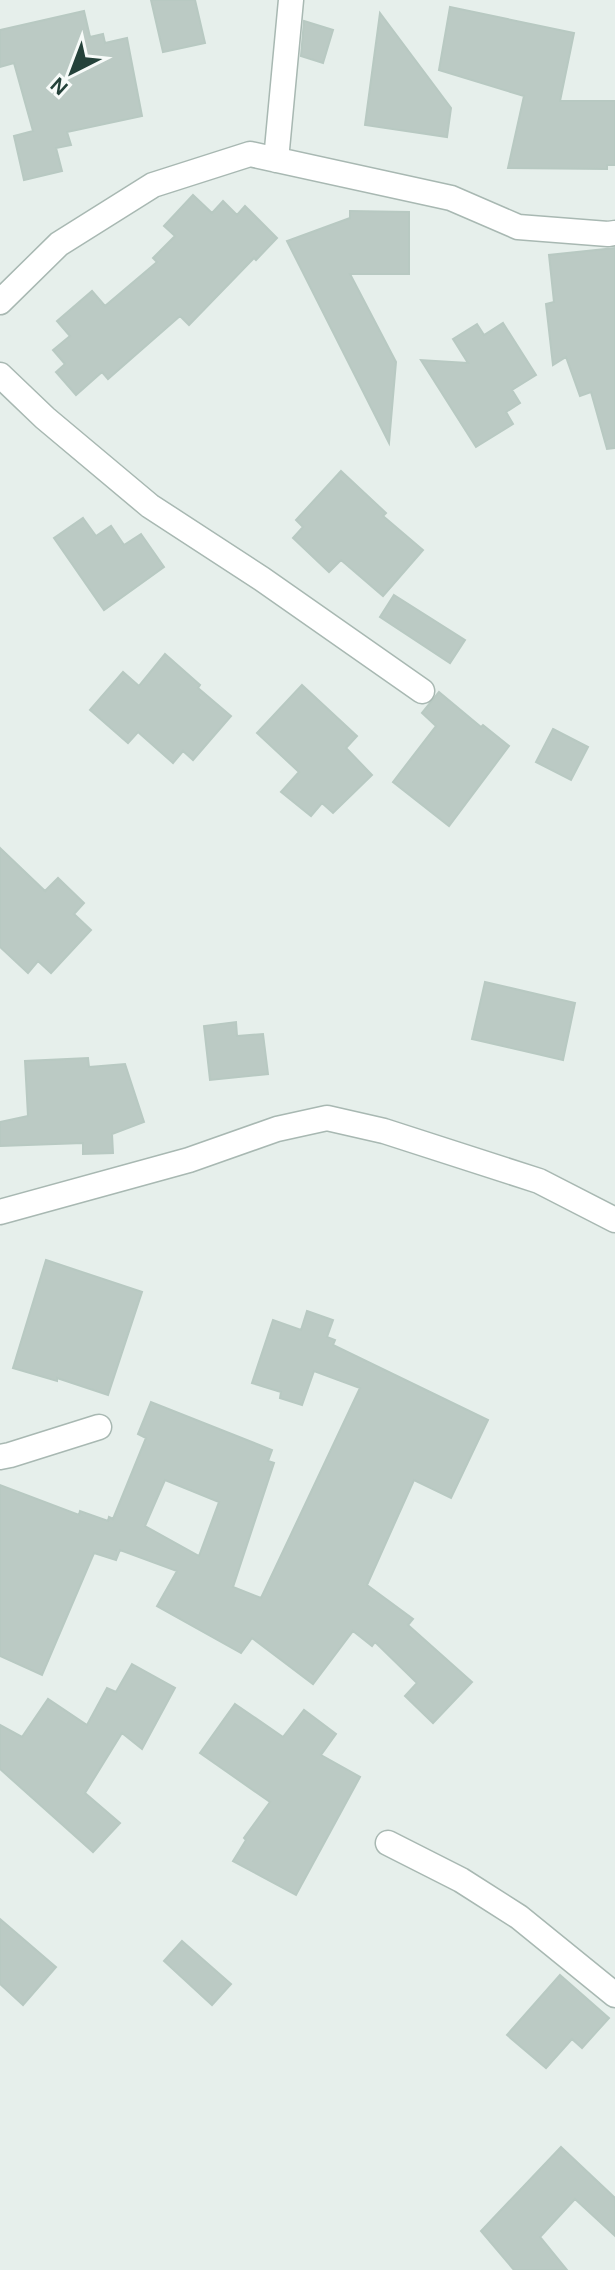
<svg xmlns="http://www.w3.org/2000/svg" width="615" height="2270" font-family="Karla,sans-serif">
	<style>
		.building { fill: #bbcac4; stroke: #b8c9c2; stroke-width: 2; fill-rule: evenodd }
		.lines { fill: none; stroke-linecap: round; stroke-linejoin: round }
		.street-casing { stroke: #a8b8b2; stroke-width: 27 }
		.street { stroke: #fff; stroke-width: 24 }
	</style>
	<rect width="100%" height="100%" fill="#e6efeb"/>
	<path class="building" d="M151 0H195L205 43 163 52Z
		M450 7 574 33 560 101H615V165H607V169L508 168 524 96 439 70Z
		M84 11 90 37 103 34 105 43 127 38 142 116 67 132 71 145 56 148 62 171 24 180 14 136 33 131 14 63 0 67V30Z
		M380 13 451 108 447 137 365 125Z
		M304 21 333 30 323 63 301 56Z
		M193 195 212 213 223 201 237 215 245 206 277 238 256 260 254 258 189 325 180 316 108 379 102 372 76 395 56 372 65 364 53 350 70 336 57 321 92 291 105 306 157 262 153 258 175 236 164 226Z
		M350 211 409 212V274H350L396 362 389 443 287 241 350 218Z
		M615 248V448L607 449 591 392 580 396 566 357 553 365 546 304 554 302 549 255Z
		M503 323 536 375 512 390 520 403 506 412 513 424 476 447 421 360 468 363 453 339 477 324 484 335Z
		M341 471 386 513 383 516 423 550 383 596 341 560 329 572 293 538 303 527 296 520Z
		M83 518 96 536 111 526 124 545 141 534 164 567 104 610 54 538Z
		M394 595 465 640 450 663 380 617Z
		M165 654 200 685 198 688 231 716 193 760 183 751 173 763 138 732 128 743 90 710 123 672 139 686Z
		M302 685 357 736 346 748 372 775 333 813 322 803 311 816 281 792 299 772 257 733Z
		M439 692 481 727 483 725 509 746 449 826 393 782 436 726 422 713Z
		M553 729 588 747 571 780 536 762Z
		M0 848 45 891 58 878 84 903 74 914 91 930 51 973 38 961 28 973 0 947Z
		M485 982 575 1003 563 1060 472 1039Z
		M236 1022 237 1036 263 1034 268 1074 210 1080 204 1026Z
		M88 1058 89 1067 125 1064 144 1122 112 1134 113 1153 83 1154V1143L0 1146V1122L28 1116 25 1061Z
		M46 1260 142 1292 108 1395 57 1378V1381L13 1368Z
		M307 1311 333 1320 327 1337 335 1340 333 1345 488 1420 451 1498 414 1480 367 1585 413 1619 408 1625 472 1682 433 1723 405 1696 417 1683 375 1642 372 1646 353 1631 313 1684 252 1638 241 1653 157 1606 177 1571 120 1550 116 1560 94 1553 42 1675 0 1656V1485L79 1515 80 1511 108 1521 109 1517 113 1519 146 1438 138 1434 151 1402 272 1450 268 1461 274 1463 233 1587 261 1598 360 1388 314 1371 302 1405 280 1398 281 1392 252 1383 273 1320 301 1330ZM165 1480 219 1502 199 1556 145 1526Z
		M132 1664 175 1688 142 1749 122 1733 85 1793 120 1823 93 1852 0 1769V1725L22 1737 48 1699 87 1725 107 1688 116 1692Z
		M235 1704 283 1737 304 1710 336 1734 321 1755 360 1777 296 1895 233 1861 246 1840 244 1838 270 1802 200 1753Z
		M0 1919 56 1967 23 2005 0 1984Z
		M182 1941 231 1984 212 2005 164 1961Z
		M560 1975 609 2018 582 2048 572 2039 546 2068 507 2035Z
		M561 2147 615 2198V2236L575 2199 540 2237 567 2270H514L481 2231Z"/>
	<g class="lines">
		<defs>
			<path id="street" d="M276 160 291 0
				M0 302 59 244 153 185 250 154 451 198 518 227 608 234 615 233
				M0 375 45 418 150 506 262 579 422 691
				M0 1212 189 1160 277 1129 327 1118 384 1131 539 1181 615 1220
				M0 1457 10 1455 99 1427
				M388 1843 461 1880 519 1917 615 1995"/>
		</defs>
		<use href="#street" class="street-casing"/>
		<use href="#street" class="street"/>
	</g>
	<g transform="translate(72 72) rotate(222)" stroke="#f7fbf9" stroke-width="6" paint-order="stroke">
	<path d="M0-6L14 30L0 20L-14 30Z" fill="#24423a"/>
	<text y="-12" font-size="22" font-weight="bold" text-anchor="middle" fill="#24423a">N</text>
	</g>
</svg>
